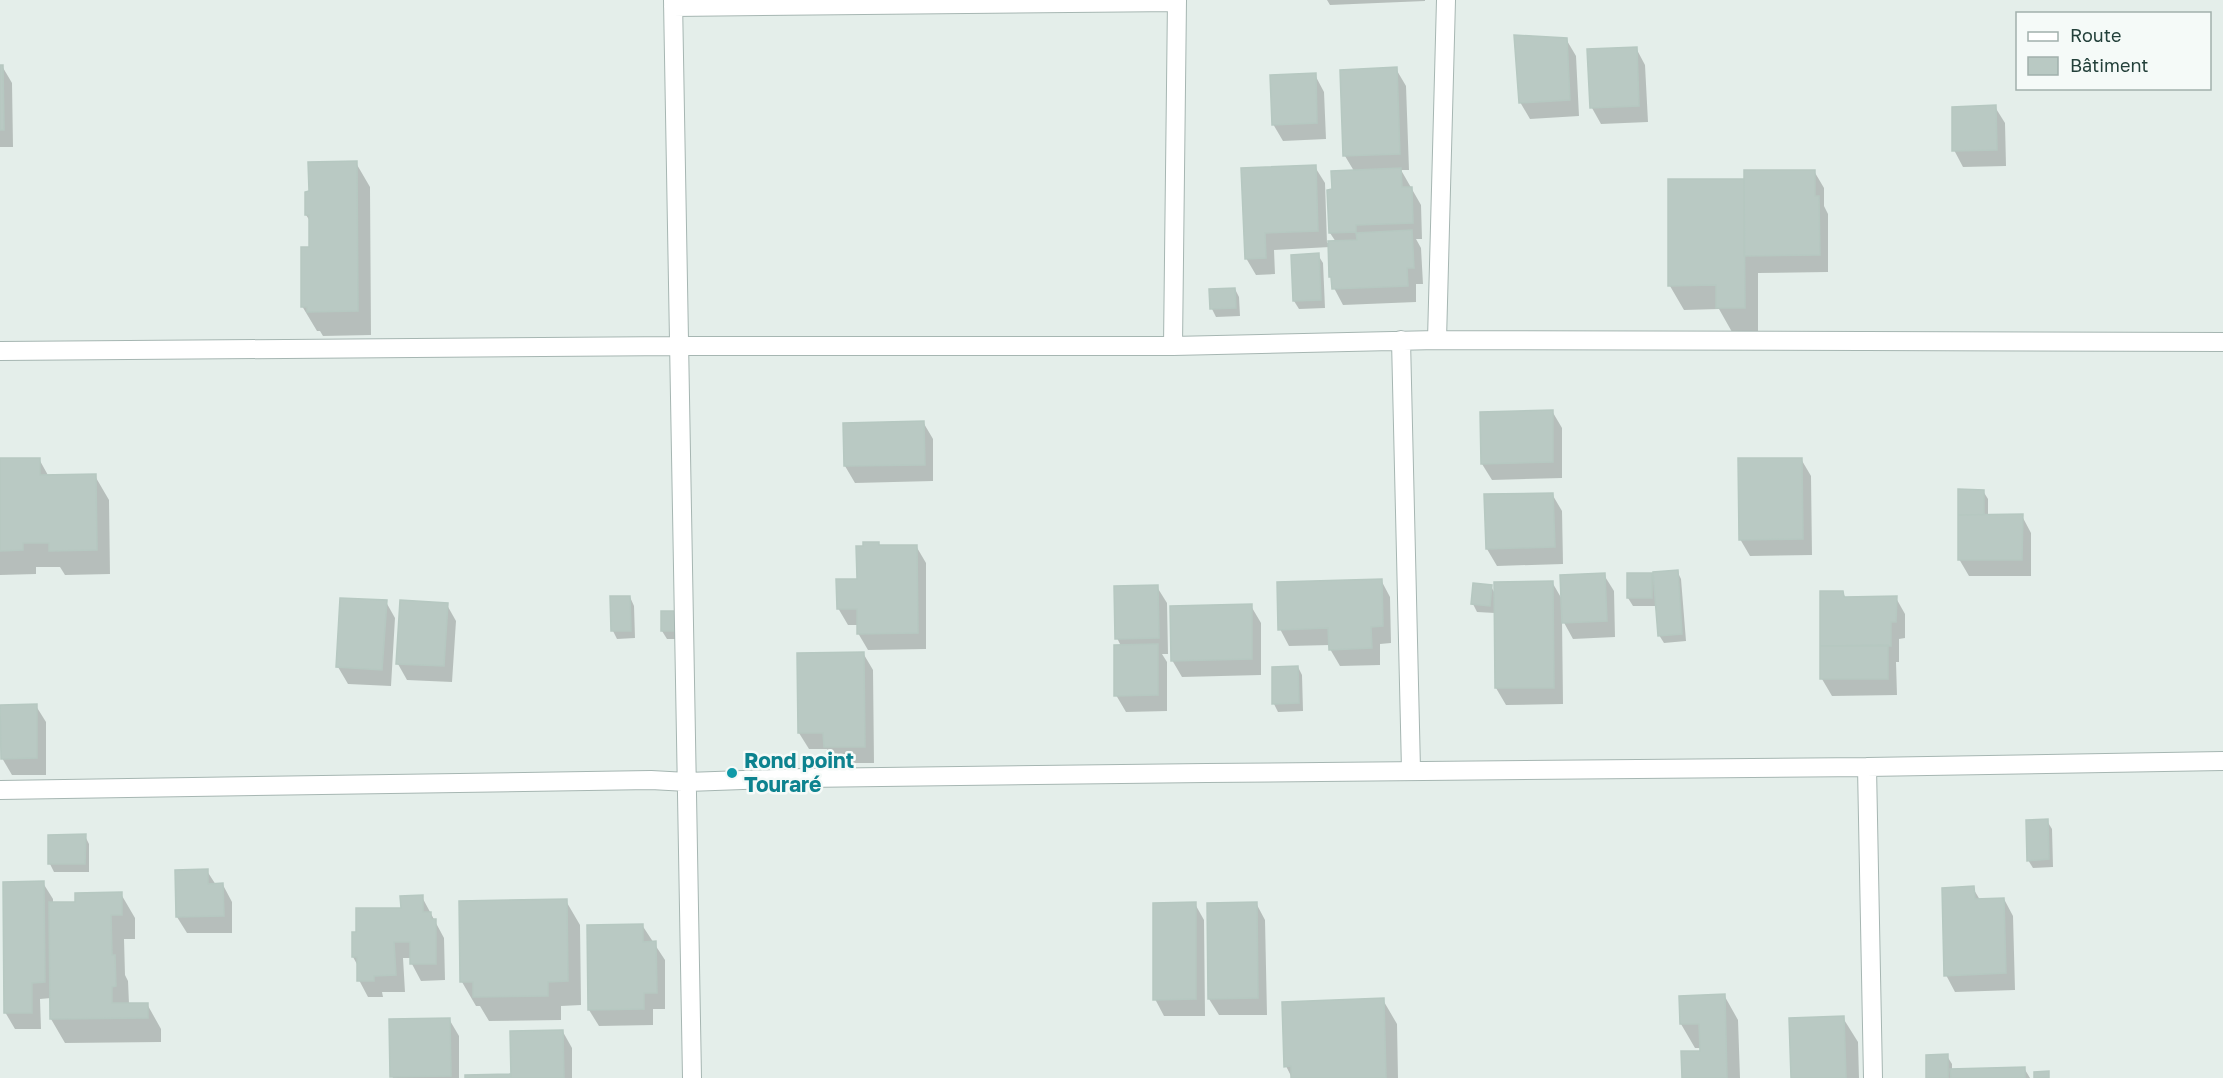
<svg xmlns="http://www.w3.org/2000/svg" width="2223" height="1078" font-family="'Golos Text',sans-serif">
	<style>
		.shadow { fill: #0003 }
		.building { fill: #b9c9c3; stroke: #b6c8c1; stroke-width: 1.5 }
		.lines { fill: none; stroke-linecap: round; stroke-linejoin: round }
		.minor-casing { stroke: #a6b6b2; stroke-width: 20 }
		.minor { stroke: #fff; stroke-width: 18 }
		.culture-dot { fill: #0f9aa8; stroke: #f5faf8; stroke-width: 2 }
		.labels { text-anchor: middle; stroke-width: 5; stroke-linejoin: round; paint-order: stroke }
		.culture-label { font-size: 21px; font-weight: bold; fill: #0d838f; stroke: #f5faf8; text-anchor: start }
	</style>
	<rect width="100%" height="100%" fill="#e4eeea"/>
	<path class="shadow" d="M1327 0H1425V1L1330 5Z
		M1566 39 1576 56 1579 116 1530 119 1520 102Z
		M1636 48 1645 65 1648 122 1601 124 1592 108Z
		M0 66H2L12 83 13 147H0Z
		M1396 69 1406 86 1409 170H1401L1421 205 1422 239H1416L1421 248 1423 284H1416V302L1343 305 1334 288 1330 247 1274 250 1275 274 1256 275 1246 258 1243 170 1315 167 1325 183 1327 243 1336 242 1330 233 1333 191 1354 171 1345 156Z
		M1315 75 1324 92 1326 139 1283 141 1273 124Z
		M1995 107 2005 123 2006 166 1963 167 1954 150Z
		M356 163 370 187 371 335 323 336 320 331H317L302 306 310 249V221L306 215Z
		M1814 171 1824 188V206L1828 214V272L1758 273V332H1732L1719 309 1684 310 1670 286 1746 180Z
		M1318 255 1323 263 1325 308 1299 309 1294 301Z
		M1235 289 1239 297 1240 316 1216 317 1212 309Z
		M1552 411 1562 428V478L1492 480 1482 464Z
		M923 422 933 439V481L855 483 845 466 844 424Z
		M39 459 49 477 95 476 109 500 110 574 65 575 60 567H36V574L0 575V460Z
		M1801 459 1811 476 1812 555 1750 556 1740 539Z
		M1983 491 1988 499V516H2022L2031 533V576H1969L1959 559Z
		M1552 494 1562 511 1563 564 1497 566 1487 549Z
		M879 544 880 547 916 546 926 563V649L868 650 858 633V625H848L838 608 858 580Z
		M1677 571 1681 579 1686 641 1664 643 1659 635 1657 606H1633L1628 598 1651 575 1655 582Z
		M1604 575 1614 591 1615 637 1573 639 1562 619 1563 704 1506 705 1496 688 1495 613 1477 612 1473 604 1491 586 1495 594 1552 582 1563 601Z
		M1381 580 1390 597 1391 643 1380 644V665L1340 666 1330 649V645L1289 646 1280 629Z
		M1157 587 1167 603 1168 654H1162L1167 662V711L1126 712 1116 695 1121 646 1117 638Z
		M1821 592H1842L1846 598H1896L1905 614V638L1899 639V662H1896L1897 695 1832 696 1822 679Z
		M630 597 634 606 635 638 617 639 613 631Z
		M386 602 395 618 391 686 348 684 338 667Z
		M447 605 456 621 452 682 407 680 398 664Z
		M1251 606 1261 623V675L1182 677 1172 660Z
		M683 612 687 639H667L662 631Z
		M863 653 873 670 874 763H835L827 749H809L799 733Z
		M1298 667 1302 675 1303 711 1278 712 1274 704Z
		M36 706 46 722V775H12L2 758Z
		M2047 821 2052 829 2053 867 2033 868 2028 860Z
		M85 836 89 844V872H54L50 864Z
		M207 871 216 885H223L232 902V933H187L177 917Z
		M43 883 53 899V903H77L121 894 135 918V939H124L125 975 128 981 129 1004H147L161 1029V1042L65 1043 51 1019V998L40 999 41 1029H15L5 1012Z
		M1973 888 1980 900 2004 899 2013 916 2015 990 1955 992 1946 975Z
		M422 897 444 938 445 980 421 981 412 964V958H403L405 992H382L383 997H368L359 980 358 966 353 957 402 910Z
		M566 901 580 925 581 1005 561 1006V1020L489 1021 480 1006H476L462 982Z
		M1256 903 1265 920 1267 1015H1219L1209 999Z
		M1195 904 1204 920 1205 1016H1164L1155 999Z
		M642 925 665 960V1009H653V1025L599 1026 589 1010Z
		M1724 995 1738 1020 1740 1078H1683L1701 1052V1048H1695L1681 1024Z
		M1383 1000 1397 1024 1398 1078H1292L1286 1066Z
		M1843 1018 1858 1042 1859 1078H1792Z
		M449 1019 459 1036V1078H393L392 1076Z
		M563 1032 572 1048V1078H466L512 1075Z
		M1947 1056 1952 1064V1071L2024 1068 2030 1078H1928Z"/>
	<path class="building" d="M1514 35 1567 38 1570 100 1519 103Z
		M1637 47 1639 106 1590 108 1587 49Z
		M0 65H3L4 130H0Z
		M1397 67 1400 154 1343 156 1340 70Z
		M1316 73 1317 123 1272 125 1270 75Z
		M1996 105 1997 150 1952 151V107Z
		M357 161 358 311 307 312V307H301V247H309V215H305V192L309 191 308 162Z
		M1316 165 1318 231 1265 233 1266 258 1245 259 1241 168Z
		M1401 168 1402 187H1412L1413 223 1356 225V232L1329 233 1327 190 1332 189 1331 171Z
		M1744 170H1815V196H1819L1820 255 1744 256Z
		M1668 179H1744L1745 308H1716V285L1668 286Z
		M1412 230 1414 268H1407L1408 286 1332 289 1331 277H1329L1328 241 1357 240 1356 233Z
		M1319 253 1321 300 1293 301 1291 255Z
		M1235 288 1236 308 1210 309 1209 289Z
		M1553 410V462L1481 464 1480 412Z
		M924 421 925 465 844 466 843 423Z
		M0 458H40V475L96 474 97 550 49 551V543H23V550L0 551Z
		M1738 458H1802L1803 539 1739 540Z
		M1958 489 1984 490V515H1958Z
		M1553 493 1555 547 1486 549 1484 494Z
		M2023 514 2022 560H1958V515Z
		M863 542H879V545H917L918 633 857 634V609H837L836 579H857L856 546H863Z
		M1678 570 1682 634 1658 636 1653 572Z
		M1605 573 1607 621 1562 623 1560 575Z
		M1627 573H1652V598H1627Z
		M1382 579 1383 626 1371 627 1372 648 1329 650 1328 628 1278 630 1277 582Z
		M1553 581 1554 688H1495L1494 582Z
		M1473 583 1492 585 1490 606 1471 604Z
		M1158 585 1159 638 1115 639 1114 586Z
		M1820 591H1843L1844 597 1897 596 1896 622H1891V646H1820Z
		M610 596H630L631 631H611Z
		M340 598 387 600 382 670 336 667Z
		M400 600 448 603 444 666 396 664Z
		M1252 604V659L1171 661 1170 606Z
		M661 611H683L684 631H661Z
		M1158 644V695L1114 696V645Z
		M1888 645V679H1820V646Z
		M864 652 865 747H824L823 733H798L797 653Z
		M1298 666 1299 703 1272 704V667Z
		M37 704V758L1 759 0 705Z
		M2048 819 2049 859 2027 861 2026 820Z
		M86 834 85 864H48V835Z
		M208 869V884L223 883 224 916 176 917 175 870Z
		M44 881 45 982 32 983V1013H4L3 882Z
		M1974 886 1975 899 2004 898 2006 973 1944 976 1942 888Z
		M122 892V915H111L112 955H115L116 986 112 987V1003H148V1018L50 1019 49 902H75V893Z
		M423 895V912H431V919H436V964H410V942H394L396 975 374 976V981H357V957H352V932H356V908H401L400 896Z
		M567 899 568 981 548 982V996L473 997V982H460L459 901Z
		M1196 902V999L1153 1000V903Z
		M1257 902 1258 998 1208 999 1207 903Z
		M643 924V942L656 941 657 993H644V1009L588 1010 587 925Z
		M1725 994 1727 1078H1682L1681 1051H1700L1699 1024H1680L1679 996Z
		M1384 998 1386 1078H1291V1066L1284 1067 1282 1002Z
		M1844 1016 1846 1078H1791L1789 1018Z
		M450 1018 451 1076 390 1077 389 1019Z
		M563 1030 564 1078H511L510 1031Z
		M1948 1054V1078H1926V1055Z
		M2025 1067V1078H1951L1950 1069Z
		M2049 1071V1078H2034V1072Z
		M511 1074V1078H465V1075Z"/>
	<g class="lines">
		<defs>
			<path id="minor" d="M673 0 692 1078
				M673 7 1177 2
				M1401 340 1411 770
				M1437 340 1446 0
				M1173 346 1177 0
				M0 351 679 346H1173L1437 340 2223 342
				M1867 767 1873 1078
				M0 790 651 780 687 782 804 778 1206 773 1867 767 2223 761"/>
		</defs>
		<use href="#minor" class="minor-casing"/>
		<use href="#minor" class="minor"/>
	</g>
	<circle class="culture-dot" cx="732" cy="773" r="6"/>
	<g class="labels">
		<g class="culture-label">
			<text x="744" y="768">Rond point<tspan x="744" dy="24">Touraré</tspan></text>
		</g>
	</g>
	<rect x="2016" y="12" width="195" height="78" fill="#f5faf8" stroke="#a1b0ac" stroke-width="1.5"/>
	<rect x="2028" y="32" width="30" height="9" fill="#ffffff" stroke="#a1b0ac" stroke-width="1.5"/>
	<text x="2070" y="42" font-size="18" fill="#23403a">Route</text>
	<rect x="2028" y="57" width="30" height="18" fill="#b9c9c3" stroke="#a1b0ac" stroke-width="1.5"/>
	<text x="2070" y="72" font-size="18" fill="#23403a">Bâtiment</text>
</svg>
